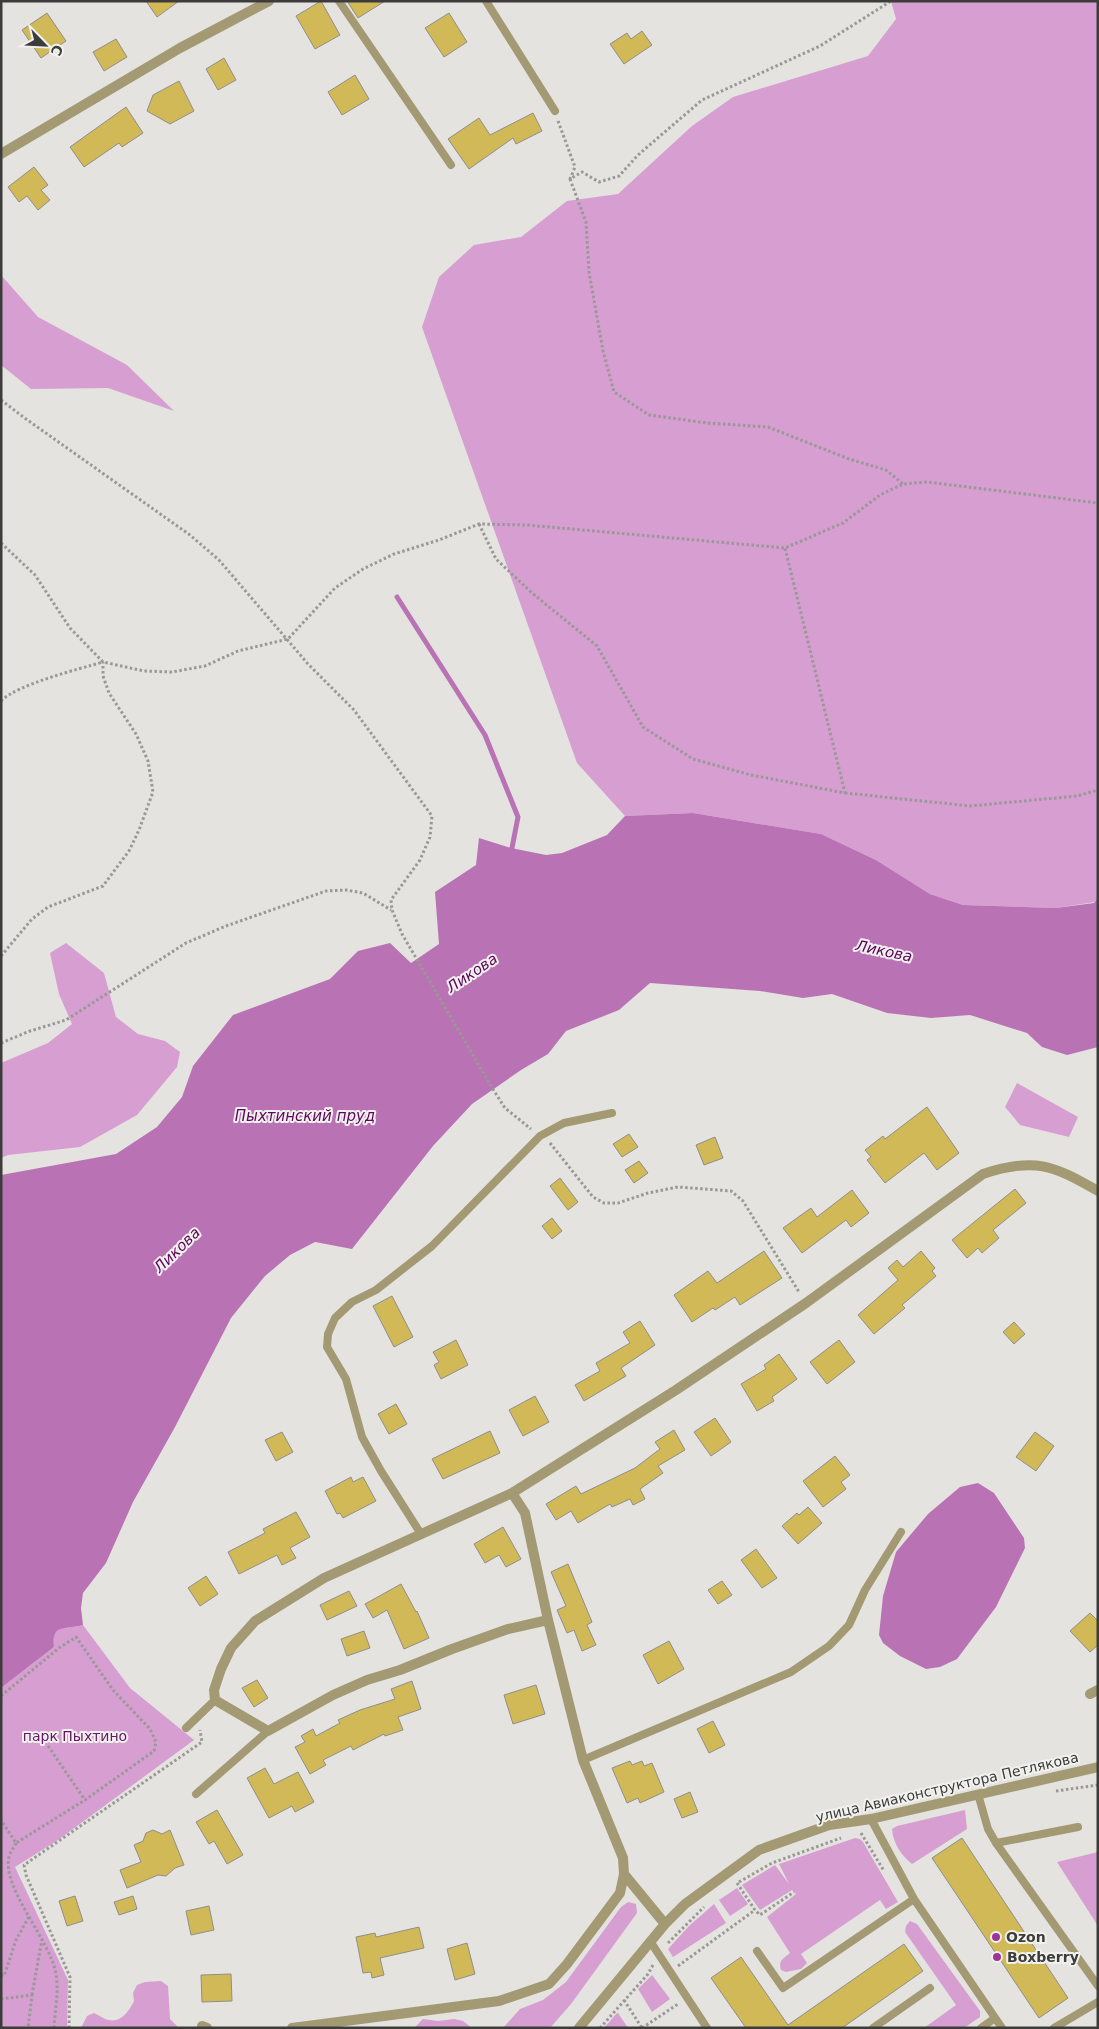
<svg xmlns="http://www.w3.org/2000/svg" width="1099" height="2029" font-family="'DejaVu Sans',sans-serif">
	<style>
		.green { fill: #d79ed2 }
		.water { fill: #b973b4 }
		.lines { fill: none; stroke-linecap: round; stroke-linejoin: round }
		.stream { stroke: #b973b4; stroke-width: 5 }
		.building { fill: #d0b956; stroke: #8f8e8c }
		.path { stroke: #989895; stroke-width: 3; stroke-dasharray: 2.5 2.5; stroke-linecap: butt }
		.service { stroke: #a39a73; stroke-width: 8 }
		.minor { stroke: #a39a73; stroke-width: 10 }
		.poi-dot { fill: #9d3598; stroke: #f1f1ee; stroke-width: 2 }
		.labels { text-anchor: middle; stroke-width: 4; stroke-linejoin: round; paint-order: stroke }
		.park-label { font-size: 14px; fill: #6a1467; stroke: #f1f1ee }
		.street-label { font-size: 14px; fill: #3c3c3b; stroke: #f1f1ee }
		.poi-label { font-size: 14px; font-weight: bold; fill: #3c3c3b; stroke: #f1f1ee; text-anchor: start }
		.water-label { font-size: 15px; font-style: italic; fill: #60055e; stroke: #f1f1ee }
	</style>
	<rect width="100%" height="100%" fill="#e4e3e0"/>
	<path class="green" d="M891 1H1098V898L1095 902 1056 908 963 905 930 894 876 860 821 834 693 813 625 816 577 763 422 327 439 277 474 245 521 237 567 201 618 194 692 126 733 97 868 56 896 19Z
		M1 275 38 317 127 365 174 411 108 388 31 389 1 365Z
		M66 943 104 973 116 1017 138 1034 165 1041 180 1052 177 1067 137 1115 80 1147 8 1155 1 1158V1063L48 1043 72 1024 59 994 50 953Z
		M1017 1083 1078 1117 1069 1137 1020 1125 1005 1107Z
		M83 1625 130 1688 194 1740 58 1840 15 1867 68 1980 67 2028H1V1688L54 1647C51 1622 66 1630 83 1625Z
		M965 1810 967 1829 912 1864C901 1855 893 1843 892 1829L897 1826Z
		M855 1838 860 1839 863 1842 898 1902 886 1909 880 1900 801 1954 807 1963 801 1969 786 1972 781 1970C778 1960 783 1959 790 1953L767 1917 796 1894 792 1890 760 1910 742 1885 775 1865 789 1884 779 1864Z
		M1098 1852V1926L1057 1862Z
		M737 1888 748 1904 730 1916 719 1900Z
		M628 1902 636 1904 637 1913 571 2004 550 2028H503L520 2009 543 2000 566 1982 621 1907Z
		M714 1904 726 1923 673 1957 668 1949 689 1926Z
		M910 1921 917 1924 980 2011V2017L964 2028H924L956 2005 905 1932 906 1926Z
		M652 1975 670 1999 652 2012 638 1989Z
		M161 1981 168 1986 170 2019 179 2028H81L87 2016 94 2013C99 2015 105 2020 109 2020 122 2023 130 2009 134 2001L133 1993 137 1985 145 1982Z
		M618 2013 628 2028H604L617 2013Z
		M423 2019 438 2021 454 2019 463 2021 472 2028H414Z"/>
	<path class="water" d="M693 813 821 834 876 860 930 894 963 905 1056 908 1094 903 1098 898V1047L1067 1055 1042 1047 1027 1033 970 1015 931 1018 887 1013 832 994 803 998 760 991 650 983 619 1010 566 1031 548 1054 521 1070 472 1104 433 1146 352 1249 315 1242 290 1255 265 1276 231 1318 175 1427 133 1502 106 1563 83 1593 81 1608 83 1625C66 1630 51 1623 54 1647L1 1688V1175L116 1154 157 1127 182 1097 193 1066 233 1015 330 979 358 951 390 943 411 963 439 944 435 892 476 865 479 838 511 848 546 855 562 853 607 835 625 816Z
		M978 1483 994 1493 1024 1538 1025 1548 996 1607 957 1659 940 1667 926 1669 900 1656 883 1643 879 1635 883 1596 896 1552 928 1514 960 1487Z"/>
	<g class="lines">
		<path class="stream" d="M397 597 485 735 518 817 511 853"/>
	</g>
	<path class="building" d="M146 1H179L157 17Z
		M321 1 340 35 315 49 296 16Z
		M347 1H385L358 18Z
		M47 13 66 41 41 58 22 30Z
		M449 13 467 42 444 57 425 28Z
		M642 31 652 45 624 64 610 44 627 33 631 39Z
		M116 39 127 57 104 71 93 52Z
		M224 58 236 80 218 90 206 69Z
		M355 75 369 99 342 115 328 92Z
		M179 81 194 111 170 124 147 111 153 95Z
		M126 107 143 133 122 147 119 143 84 167 70 147Z
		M533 113 542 131 516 144 513 138 469 169 448 139 479 118 490 135Z
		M34 167 48 185 41 190 50 200 38 210 27 196 19 202 8 187Z
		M927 1107 959 1153 937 1170 924 1153 885 1183 867 1160 871 1157 865 1150 883 1136 885 1139Z
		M629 1134 638 1147 622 1157 613 1144Z
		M715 1137 723 1158 704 1165 696 1145Z
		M639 1161 648 1173 634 1183 625 1170Z
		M560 1178 578 1202 568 1210 550 1186Z
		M1015 1189 1026 1203 993 1230 999 1238 982 1253 978 1248 967 1258 952 1240Z
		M852 1190 869 1213 851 1227 846 1220 802 1253 783 1228 811 1208 817 1217Z
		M552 1218 562 1231 552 1239 542 1226Z
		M764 1251 782 1278 740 1305 735 1297 715 1310 713 1308 692 1322 674 1295 708 1271 717 1283Z
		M921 1251 935 1268 932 1271 936 1276 902 1305 905 1308 874 1334 858 1315 898 1280 888 1268 897 1260 903 1267Z
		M392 1296 413 1337 394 1347 373 1306Z
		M640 1321 655 1345 621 1368 626 1376 584 1401 575 1385 600 1371 596 1363 630 1343 623 1332Z
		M1014 1322 1025 1334 1014 1344 1003 1332Z
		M456 1340 468 1365 441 1379 434 1365 439 1362 433 1352Z
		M839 1340 855 1362 827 1384 810 1362Z
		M779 1354 797 1379 772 1397 774 1401 757 1411 741 1384 766 1369 764 1365Z
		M535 1396 549 1422 523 1436 509 1410Z
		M396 1404 407 1424 389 1434 378 1414Z
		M715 1418 731 1442 711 1456 694 1432Z
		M674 1430 685 1450 658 1466 663 1473 640 1489 645 1499 633 1505 630 1499 612 1507 610 1504 578 1523 571 1511 556 1520 546 1504 576 1486 581 1494 635 1468 660 1449 655 1442Z
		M490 1431 500 1453 443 1479 432 1459Z
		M282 1432 293 1452 276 1461 265 1440Z
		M1035 1432 1054 1446 1036 1471 1016 1457Z
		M835 1456 850 1475 841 1482 846 1489 823 1507 803 1481Z
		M351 1477 353 1482 363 1477 376 1501 343 1518 340 1513 337 1514 325 1491Z
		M808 1507 822 1523 798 1544 782 1526 797 1513 799 1515Z
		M296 1512 310 1537 290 1548 296 1558 282 1565 277 1555 239 1574 228 1552 265 1533 263 1529Z
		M503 1527 521 1559 506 1567 499 1555 485 1563 474 1544Z
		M756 1549 777 1578 762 1588 741 1560Z
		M568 1564 592 1622 587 1625 596 1645 582 1651 574 1630 567 1633 557 1610 566 1606 551 1572Z
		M206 1576 218 1594 200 1606 188 1588Z
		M722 1581 732 1595 718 1604 708 1590Z
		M401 1584 416 1612 417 1611 429 1638 404 1649 387 1610 373 1618 365 1604Z
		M349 1591 357 1606 327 1620 320 1605Z
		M1090 1613 1098 1621V1645L1090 1652 1070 1631Z
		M364 1631 370 1648 347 1656 341 1639Z
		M669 1641 684 1669 658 1684 643 1655Z
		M257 1680 268 1698 254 1707 242 1688Z
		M412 1681 421 1709 398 1717 403 1730 385 1736 384 1734 353 1750 351 1746 323 1760 326 1765 310 1774 295 1747 305 1742 301 1736 313 1729 316 1736 340 1723 338 1720 360 1710 395 1699 391 1689Z
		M536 1685 545 1714 513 1724 504 1695Z
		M713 1721 725 1745 709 1753 697 1729Z
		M630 1761 632 1765 642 1761 644 1766 652 1763 664 1792 640 1803 638 1798 627 1803 612 1768Z
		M265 1768 274 1784 298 1772 314 1802 295 1812 292 1806 269 1818 247 1778Z
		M690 1792 698 1812 682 1818 674 1799Z
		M217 1810 243 1855 227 1864 214 1841 209 1844 196 1822Z
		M153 1830 162 1834 170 1830 184 1865 175 1868 166 1876 158 1875 127 1888 120 1870 141 1862 134 1845 143 1841 146 1833Z
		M962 1838 1068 1998 1039 2018 932 1858Z
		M75 1896 83 1921 67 1926 59 1901Z
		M133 1896 137 1909 119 1915 114 1902Z
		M209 1906 214 1930 191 1935 186 1911Z
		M419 1927 424 1948 380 1958 384 1975 372 1978 371 1972 363 1973 356 1937 375 1933 376 1937Z
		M467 1943 475 1974 455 1980 447 1949Z
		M904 1944 923 1971 842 2028H746L711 1978 741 1957 788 2025Z
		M231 1974 232 2001 202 2002 201 1975Z"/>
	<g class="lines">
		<path class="path" d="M558 121 575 167 570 179 582 172 599 182 619 176 638 155 702 100 820 46 891 1
			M570 179 586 222 589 272 603 351 614 392 649 415 707 423 768 427 849 459 886 470 903 484
			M1 400 26 419 190 535 219 560 308 664 354 710 432 816 430 837 420 860 391 900 392 910 402 934 494 1091 505 1108 531 1129
			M479 524 496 559 532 593 597 646 643 727 693 759 751 775 845 793 785 548
			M1 543 35 575 70 628 103 662 144 671 172 672 205 666 238 651 288 639 335 588 363 569 394 554 439 540 479 524 527 525 785 548 843 523 880 495 903 484 927 482 1098 503
			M1 701C18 684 79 669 103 662
			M845 793 970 806 1077 796 1098 790
			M1 956 32 919 48 907 103 886 129 851 139 830 153 792 148 761 136 734 109 693 103 676V662
			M1 1043 30 1031 66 1020 186 943 226 926 326 891 346 890 363 893 391 910
			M550 1143 593 1197 604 1203H618L648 1193 678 1187 731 1191 743 1201 799 1292
			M1 1696 59 1648 76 1637 113 1690 150 1729 156 1742 154 1751 85 1800 16 1843 1 1820
			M48 1746 85 1800
			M1056 1791 1098 1785
			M861 1833 884 1871
			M16 1843C14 1848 10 1852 9 1857 2 1889 50 1939 56 1974 59 1991 55 2010 54 2028
			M739 1882 772 1863 841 1838
			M737 1883 755 1910 760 1915 794 1892
			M668 1943 704 1907
			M678 1966 755 1910
			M1 1975 4 1976 16 1940 30 1915
			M32 1995 42 1939
			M1 1999 32 1995 28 2028
			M624 2000 642 2028
			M69 2028 70 1977 26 1875 24 1865 202 1742 200 1730
			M600 2028 648 1974 653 1965
			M642 2028 678 2004"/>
		<path class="service" d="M339 1 451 165
			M486 1 555 111
			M421 1534 381 1471 362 1437 346 1379 327 1347 328 1334 335 1318 352 1302 376 1290 432 1246 540 1136 564 1123 612 1113
			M186 1728 215 1700
			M583 1760 791 1672 829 1646 849 1625 865 1590 901 1532
			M196 1794 268 1731
			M978 1794 988 1829 996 1843 1098 1986
			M871 1819 914 1899 1002 2028
			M996 1843 1078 1827
			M650 1941 707 2028
			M757 1951 783 1988 914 1899
			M873 2028 930 1988
			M981 2028 995 2018
			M1054 2028 1098 2002"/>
		<path class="minor" d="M1 154 180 48 269 1
			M548 1620 508 1629 452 1649 400 1670 367 1680 333 1695 268 1731 215 1700 214 1690 221 1669 231 1648 255 1621 324 1578 512 1493 676 1390 806 1303 983 1174C1034 1157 1053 1165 1098 1191
			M1090 1694 1098 1690
			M624 1874 665 1924
			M202 2026 207 2028
			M292 2028 499 2001 549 1984 567 1964 620 1893 624 1874 623 1858 583 1760 548 1620 525 1513 512 1493
			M579 2028 665 1924 685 1904 759 1850 829 1825 871 1819 1098 1767"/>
	</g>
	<g class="poi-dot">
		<circle cx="996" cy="1937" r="5"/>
		<circle cx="997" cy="1957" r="5"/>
	</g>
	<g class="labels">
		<g class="park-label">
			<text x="75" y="1741">парк Пыхтино</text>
		</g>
		<g class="street-label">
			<text transform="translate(947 1787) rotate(-13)" y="5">улица Авиаконструктора Петлякова</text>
		</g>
		<g class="poi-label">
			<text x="1006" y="1942">Ozon</text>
			<text x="1007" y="1962">Boxberry</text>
		</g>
		<g class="water-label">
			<text transform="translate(884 951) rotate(12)" y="5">Ликова</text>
			<text transform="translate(472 973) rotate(-34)" y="5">Ликова</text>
			<text x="305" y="1121">Пыхтинский пруд</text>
			<text transform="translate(177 1250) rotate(-44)" y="5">Ликова</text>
		</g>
	</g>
	<rect width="1099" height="2029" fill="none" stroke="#3c3c3b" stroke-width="5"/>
	<g transform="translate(45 45) rotate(114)" stroke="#f1f1ee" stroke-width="4" paint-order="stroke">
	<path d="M0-4L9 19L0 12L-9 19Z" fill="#3c3c3b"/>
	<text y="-8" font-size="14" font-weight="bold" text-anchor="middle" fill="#3c3c3b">С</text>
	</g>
</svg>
